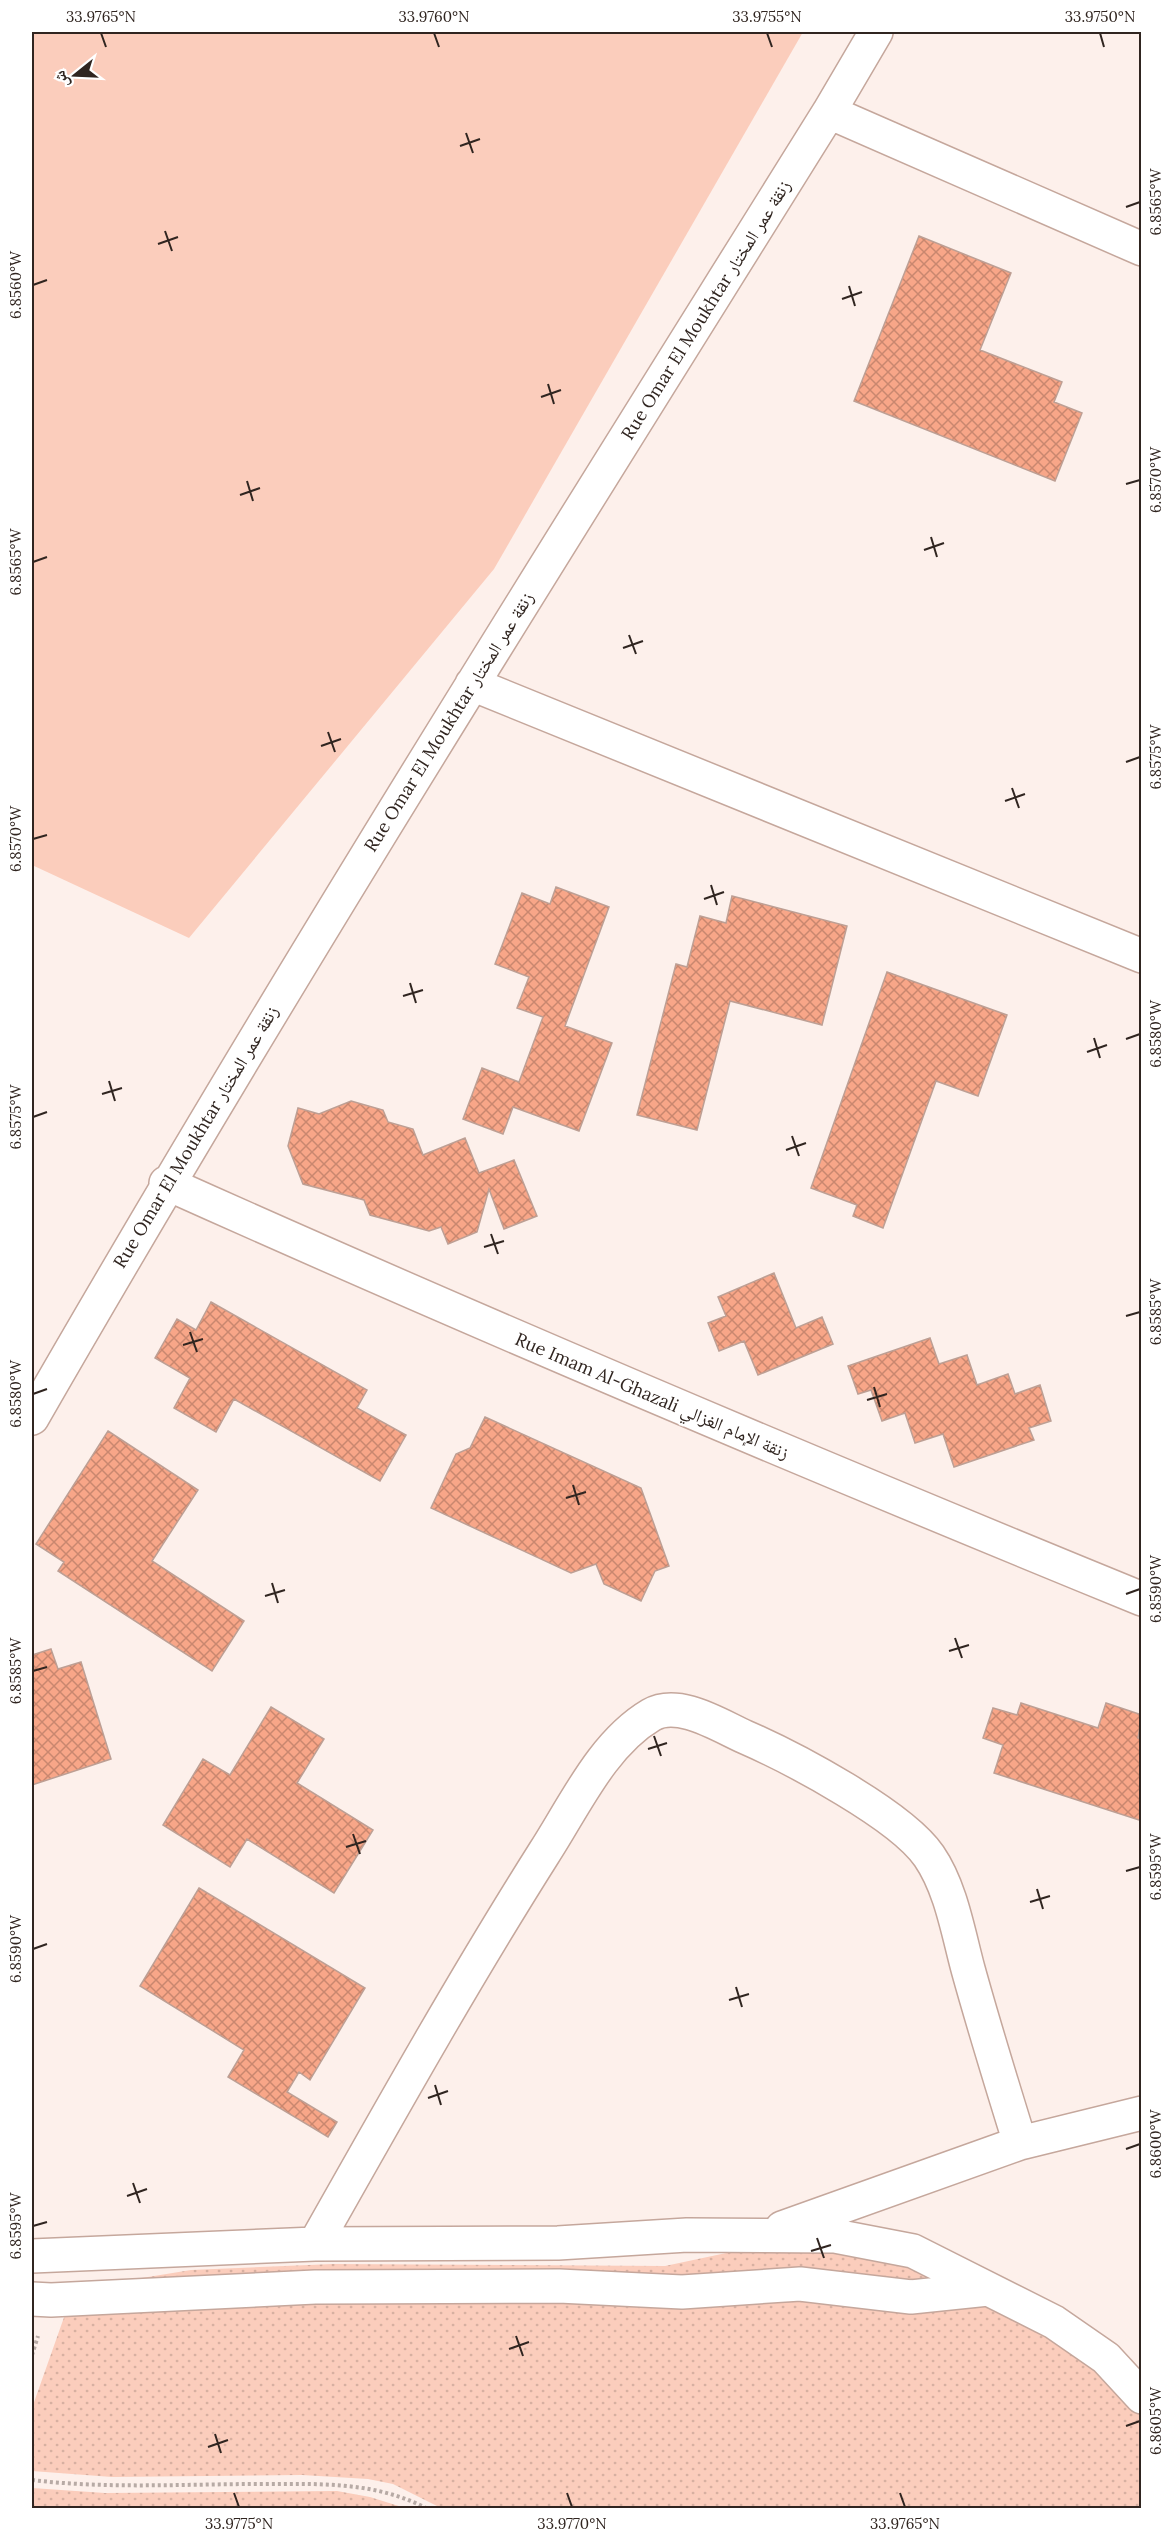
<svg xmlns="http://www.w3.org/2000/svg" width="1173" height="2540" font-family="Lora,'Noto Naskh Arabic',serif">
	<style>
		.grass { fill: #fbcdbc }
		.park { fill: url(#park-dots) }
		.building { fill: url(#building-cross-hatch); stroke: #bd9f94; stroke-width: 1.5 }
		.lines { fill: none; stroke-linecap: round; stroke-linejoin: round }
		.minor-casing { stroke: #c5a79c; stroke-width: 36 }
		.path { stroke: #b7aaa5; stroke-width: 4; stroke-dasharray: 3 3; stroke-linecap: butt }
		.minor { stroke: #fff; stroke-width: 33 }
		.ticks { fill: none; stroke: #302520; stroke-width: 2 }
		.labels { text-anchor: middle; stroke-width: 4.5; stroke-linejoin: round; paint-order: stroke }
		.street-label { font-size: 18px; fill: #302520; stroke: #fff }
		.neatline { fill: none; stroke: #302520; stroke-width: 2 }
		.ticks-label { font-size: 15px; text-anchor: middle; fill: #302520 }
	</style>
	<defs>
		<pattern id="park-dots" width="8" height="8" patternUnits="userSpaceOnUse" patternTransform="scale(1.5)"><rect width="8" height="8" fill="#fbcdbc"/><path d="M2 2h.1M6 6h.1" fill="none" stroke="#d7b0a1" stroke-width="1.8" stroke-linecap="round"/></pattern>
		<pattern id="building-cross-hatch" width="8" height="8" patternUnits="userSpaceOnUse" patternTransform="scale(1.5)"><rect width="8" height="8" fill="#f8a688"/><path d="M0 0l8 8M0 8l8-8" fill="none" stroke="#c9876f"/></pattern>
	</defs>
	<rect width="100%" height="100%" fill="#fdf0eb"/>
	<path class="grass" d="M32 32H803L494 569 189 938 32 865Z"/>
	<path class="park" d="M803 2246 897 2261 998 2297 1141 2405V2508H441L393 2484 368 2479 302 2475 112 2477 32 2471V2408L74 2289 191 2270 333 2264 665 2266 731 2252Z
		M32 2488 105 2493 337 2491 370 2497 405 2508H32Z"/>
	<path class="building" d="M919 236 1011 273 980 350 1062 382 1054 402 1082 413 1055 481 854 401Z
		M556 887 609 907 565 1026 612 1043 579 1131 513 1107 503 1134 463 1119 482 1068 519 1082 543 1017 517 1008 529 977 495 964 522 893 550 904Z
		M732 896 847 926 822 1025 730 1001 697 1130 637 1115 676 964 687 967 700 916 726 923Z
		M887 972 1007 1015 978 1096 936 1081 883 1228 853 1216 857 1205 811 1188Z
		M351 1101 383 1110 388 1122 413 1129 423 1155 465 1138 479 1173 514 1160 537 1216 504 1229 489 1189 477 1232 448 1244 441 1227 429 1231 370 1215 364 1200 303 1184 288 1146 298 1108 319 1114Z
		M774 1273 796 1328 822 1317 833 1344 758 1375 744 1341 719 1351 708 1323 726 1316 718 1297Z
		M211 1302 367 1390 357 1408 406 1435 380 1481 234 1399 216 1432 174 1408 190 1378 155 1358 177 1319 196 1330Z
		M930 1338 939 1364 967 1355 977 1385 1008 1374 1015 1394 1040 1385 1051 1421 1029 1428 1034 1440 954 1467 943 1434 915 1443 905 1413 882 1421 871 1390 858 1394 848 1366Z
		M485 1417 641 1488 669 1566 655 1571 641 1601 604 1584 596 1564 571 1573 431 1508 456 1454 470 1448Z
		M108 1431 198 1490 152 1561 244 1621 212 1671 58 1571 64 1562 36 1544Z
		M51 1649 58 1669 81 1662 111 1759 32 1785V1655Z
		M1021 1703 1098 1728 1106 1703 1142 1715 1138 1738 1142 1739V1821L994 1773 1003 1745 983 1738 993 1708 1017 1715Z
		M271 1707 324 1739 297 1783 373 1830 334 1893 247 1839 230 1867 163 1825 203 1759 230 1775Z
		M199 1888 365 1988 310 2080 299 2072 287 2092 337 2122 328 2137 228 2077 244 2050 140 1986Z"/>
	<g class="lines">
		<defs>
			<path id="minor" d="M829 112 1142 249
				M472 684 1142 956
				M166 1183C489 1328 814 1465 1142 1599
				M32 1418C286 976 559 545 829 112L876 32
				M782 2228 1020 2143 1142 2113
				M315 2244C389 2113 463 1981 544 1853 574 1807 602 1744 651 1715 679 1699 720 1726 745 1737 793 1758 901 1815 929 1856 951 1888 958 1932 968 1969 984 2027 1002 2085 1020 2143
				M32 2256 315 2244 558 2243 687 2235 835 2236 913 2251 1054 2322 1106 2358 1142 2397
				M32 2299 51 2300 315 2287 559 2286 682 2292 800 2284 911 2297 988 2289"/>
		</defs>
		<use href="#minor" class="minor-casing"/>
		<path class="path" d="M32 2355 38 2336
			M32 2480C107 2489 184 2484 261 2484 318 2484 374 2481 426 2508"/>
		<use href="#minor" class="minor"/>
	</g>
	<path class="ticks" d="M101 33 106 47M434 33 439 47M767 33 772 47M1100 33 1104 47M466 133 473 153M460 146 480 139M1126 207 1140 202M165 231 172 251M158 244 178 237M33 285 47 280M849 286 855 306M842 299 862 292M548 384 554 404M541 397 561 390M247 481 253 501M1126 484 1140 480M240 495 260 488M931 537 937 557M924 550 944 543M33 562 47 557M629 635 636 654M623 648 643 641M328 732 335 752M321 746 341 739M1126 762 1140 757M1012 788 1019 808M1005 801 1025 794M33 839 47 835M711 885 717 905M704 899 724 892M410 983 416 1003M403 996 423 990M1094 1038 1100 1058M1126 1039 1140 1034M1087 1052 1107 1045M109 1081 115 1101M102 1094 122 1088M33 1117 47 1112M792 1136 799 1156M786 1150 806 1143M491 1234 498 1254M484 1247 504 1241M1126 1316 1140 1312M190 1332 197 1352M183 1345 203 1339M874 1387 880 1407M33 1394 47 1389M867 1400 887 1394M573 1485 579 1505M566 1498 586 1492M272 1583 278 1603M1126 1594 1140 1589M265 1596 285 1590M955 1638 962 1658M949 1651 969 1645M33 1671 47 1667M654 1736 661 1756M648 1749 667 1743M353 1834 360 1854M346 1847 366 1841M1126 1871 1140 1867M1037 1889 1043 1909M1030 1902 1050 1896M33 1949 47 1944M736 1987 742 2007M729 2000 749 1994M435 2085 441 2105M428 2098 448 2091M1126 2149 1140 2144M133 2183 140 2203M127 2196 147 2189M33 2226 47 2222M817 2238 824 2258M811 2251 831 2245M516 2336 523 2356M509 2349 529 2342M1126 2426 1140 2421M215 2434 221 2453M208 2447 228 2440M234 2493 239 2507M567 2493 572 2507M900 2493 905 2507"/>
	<g class="labels">
		<g class="street-label">
			<text transform="translate(706 310) rotate(-58)" y="6">Rue Omar El Moukhtar زنقة عمر المختار</text>
			<text transform="translate(449 722) rotate(-58)" y="6">Rue Omar El Moukhtar زنقة عمر المختار</text>
			<text transform="translate(196 1137) rotate(-59)" y="6">Rue Omar El Moukhtar زنقة عمر المختار</text>
			<text transform="translate(652 1396) rotate(23)" y="6">Rue Imam Al-Ghazali زنقة الإمام الغزالي</text>
		</g>
	</g>
	<rect width="1173" height="2540" fill="none" stroke="#ffffff" stroke-width="66"/>
	<g transform="translate(75 75) rotate(252)" stroke="#ffffff" stroke-width="4.5" paint-order="stroke">
	<path d="M0-4.5L10 22L0 15L-10 22Z" fill="#302520"/>
	<text y="-9" font-size="16" font-weight="bold" text-anchor="middle" fill="#302520">ش</text>
	</g>
	<rect x="33" y="33" width="1107" height="2474" class="neatline"/>
	<g class="ticks-label">
		<text x="101" y="22">33.9765°N</text>
		<text x="434" y="22">33.9760°N</text>
		<text x="767" y="22">33.9755°N</text>
		<text x="1100" y="22">33.9750°N</text>
		<text transform="translate(1156 202) rotate(-90)" y="5">6.8565°W</text>
		<text transform="translate(16 285) rotate(-90)" y="5">6.8560°W</text>
		<text transform="translate(1156 480) rotate(-90)" y="5">6.8570°W</text>
		<text transform="translate(16 562) rotate(-90)" y="5">6.8565°W</text>
		<text transform="translate(1156 757) rotate(-90)" y="5">6.8575°W</text>
		<text transform="translate(16 839) rotate(-90)" y="5">6.8570°W</text>
		<text transform="translate(1156 1034) rotate(-90)" y="5">6.8580°W</text>
		<text transform="translate(16 1117) rotate(-90)" y="5">6.8575°W</text>
		<text transform="translate(1156 1312) rotate(-90)" y="5">6.8585°W</text>
		<text transform="translate(16 1394) rotate(-90)" y="5">6.8580°W</text>
		<text transform="translate(1156 1589) rotate(-90)" y="5">6.8590°W</text>
		<text transform="translate(16 1671) rotate(-90)" y="5">6.8585°W</text>
		<text transform="translate(1156 1867) rotate(-90)" y="5">6.8595°W</text>
		<text transform="translate(16 1949) rotate(-90)" y="5">6.8590°W</text>
		<text transform="translate(1156 2144) rotate(-90)" y="5">6.8600°W</text>
		<text transform="translate(16 2226) rotate(-90)" y="5">6.8595°W</text>
		<text transform="translate(1156 2421) rotate(-90)" y="5">6.8605°W</text>
		<text x="239" y="2529">33.9775°N</text>
		<text x="572" y="2529">33.9770°N</text>
		<text x="905" y="2529">33.9765°N</text>
	</g>
</svg>
